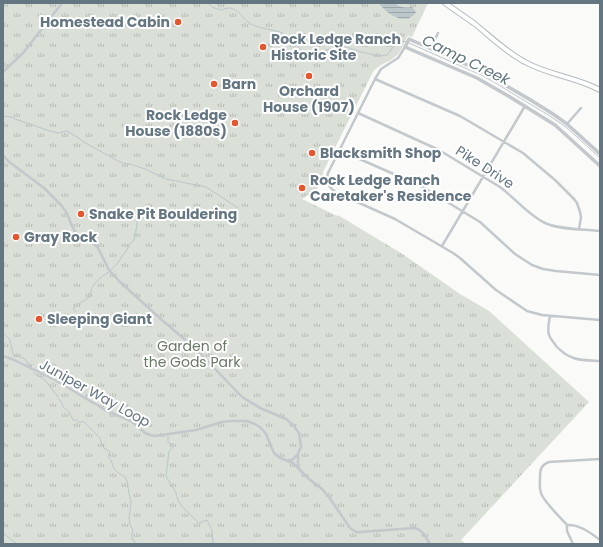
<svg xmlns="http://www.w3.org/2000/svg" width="603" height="547" font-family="Poppins,sans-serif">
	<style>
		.grass { fill: url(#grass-tufts) }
		.water { fill: url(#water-rules) }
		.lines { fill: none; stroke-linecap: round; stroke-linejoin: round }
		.stream { stroke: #bbc7cb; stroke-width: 1 }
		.secondary-casing { stroke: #b3babf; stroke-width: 6 }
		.minor { stroke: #c3c8cc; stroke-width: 2.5 }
		.tertiary { stroke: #c3c8cc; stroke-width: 3.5 }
		.secondary { stroke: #fff; stroke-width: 4 }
		.poi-dot { fill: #e4572e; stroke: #fff; stroke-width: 1.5 }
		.labels { text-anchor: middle; stroke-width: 4; stroke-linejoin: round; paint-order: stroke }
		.poi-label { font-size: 14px; font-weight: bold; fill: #657683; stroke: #fff; text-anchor: start }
		.street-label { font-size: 14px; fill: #657683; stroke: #fff }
		.park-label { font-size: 14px; fill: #687a64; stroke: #fff }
		.water-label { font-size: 15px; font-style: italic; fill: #60757c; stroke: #fff }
	</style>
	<defs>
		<pattern id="grass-tufts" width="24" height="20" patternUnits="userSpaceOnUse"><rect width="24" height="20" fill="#dadfd7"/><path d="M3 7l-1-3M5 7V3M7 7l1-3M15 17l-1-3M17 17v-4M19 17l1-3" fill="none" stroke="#b4b9b4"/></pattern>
		<pattern id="water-rules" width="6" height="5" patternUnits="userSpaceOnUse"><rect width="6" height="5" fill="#bbc7cb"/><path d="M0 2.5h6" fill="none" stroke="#9ca6aa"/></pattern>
	</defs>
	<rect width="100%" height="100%" fill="#fafaf8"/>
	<path class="grass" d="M3 3H428L412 37 409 36 407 37C404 43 401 52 395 57 388 63 379 64 373 72L323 172 322 178 320 179 321 182 317 185 318 188 302 199 337 216 338 215 404 255 460 294 489 311 589 402 461 540 466 544H3Z"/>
	<path class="water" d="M379 3H395C400 8 405 8 412 7L416 12C406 27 386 14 379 3Z"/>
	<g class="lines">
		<path class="stream" d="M208 3C212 8 217 9 222 10 237 2 242 21 253 25 261 29 271 29 280 32 290 37 298 47 306 55L343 46 361 52 379 56 387 55 393 47 402 41 406 42
			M409 43 481 75 492 81 550 116 566 127 600 158
			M3 116 12 117 15 119 50 131 58 133 67 131 80 139 82 141 120 162 127 164H130L145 169 166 179 206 187 238 208
			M111 270 117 264 123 255 125 253 130 244 134 240 137 225V221L138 219 137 211
			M76 312 73 308C78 303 84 302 89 297 91 294 91 291 92 288 95 282 103 275 109 272
			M3 333 10 340 13 354 25 359 30 366
			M34 373 45 380 58 397
			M59 399 63 405 62 406 69 412 73 420H77L80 423 82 421 84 422 100 438V439C101 442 102 445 104 448 106 450 108 450 110 452L108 457 111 460 113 466V467L117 472 125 477 127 481 129 493 131 503 129 518 130 525 133 530 132 534V539L134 540 135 544
			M168 436V442L173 445 172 448 169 451 166 476 176 493 178 500 182 507 199 523 207 520 212 530 213 544
			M3 442 4 443 3 450
			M3 533 17 544"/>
		<defs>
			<path id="secondary" d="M445 3C455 10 465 17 475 24 491 37 506 52 525 62 548 75 576 77 600 90"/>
		</defs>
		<use href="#secondary" class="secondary-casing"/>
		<path class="minor" d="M405 47 398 58 381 69 375 79 328 173C325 182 329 188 337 193L395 219 453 253 460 258 496 290 527 311 542 315 600 320
			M431 48 438 33
			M3 72 23 53 62 3
			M375 79 460 116 523 153 555 180 574 199 577 203 580 212 581 217 579 229
			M358 113 439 150 500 187C515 198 528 215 545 223 560 230 584 229 600 231
			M567 124 581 108
			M340 149 355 157 421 186 480 222 515 254 532 265 543 269 556 271 600 275
			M3 155 8 161 44 188 61 205 67 213 72 226 76 233 92 242 98 248 109 270 119 281 163 321 195 348 242 397 260 408 286 419 293 425 299 433 301 447 298 454 292 460H289
			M323 185 327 183
			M442 246 525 106
			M550 316C549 322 547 329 549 335 550 339 554 342 556 346 570 361 581 360 600 361
			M3 356 12 359 55 380 107 411 131 421 145 433 150 435 155 436 196 430 222 422 230 421H247L255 424 261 428 266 434 274 453 280 458 293 463 310 480 322 489 329 497 350 528 356 532H360L415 528C423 530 426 538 430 544
			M298 455V463L299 468
			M567 525C579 524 591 533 600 540
			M573 544 567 531V525C561 518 543 501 541 493 539 488 540 482 540 477 540 470 541 465 549 462L600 459"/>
		<path class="tertiary" d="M600 154 567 124 553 114 529 99 481 71 409 39 405 47 477 78 510 97 555 125 600 166"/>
		<use href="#secondary" class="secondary"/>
	</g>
	<g class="poi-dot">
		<circle cx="178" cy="22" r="4"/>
		<circle cx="263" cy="47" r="4"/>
		<circle cx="309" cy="76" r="4"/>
		<circle cx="214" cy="84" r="4"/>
		<circle cx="235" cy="123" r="4"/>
		<circle cx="312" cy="153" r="4"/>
		<circle cx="302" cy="188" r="4"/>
		<circle cx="81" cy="214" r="4"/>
		<circle cx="16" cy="237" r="4"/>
		<circle cx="39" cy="319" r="4"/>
	</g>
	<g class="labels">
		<g class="poi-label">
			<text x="170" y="27" text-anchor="end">Homestead Cabin</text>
			<text x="271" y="44">Rock Ledge Ranch<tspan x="271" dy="16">Historic Site</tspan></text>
			<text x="222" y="89">Barn</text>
			<text x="309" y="96" text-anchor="middle">Orchard<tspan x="309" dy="16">House (1907)</tspan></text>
			<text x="227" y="120" text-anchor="end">Rock Ledge<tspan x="227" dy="16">House (1880s)</tspan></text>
			<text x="320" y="158">Blacksmith Shop</text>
			<text x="310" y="185">Rock Ledge Ranch<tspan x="310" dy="16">Caretaker's Residence</tspan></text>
			<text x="89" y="219">Snake Pit Bouldering</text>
			<text x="24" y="242">Gray Rock</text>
			<text x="47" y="324">Sleeping Giant</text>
		</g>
		<g class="street-label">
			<text transform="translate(485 167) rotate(33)" y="5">Pike Drive</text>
			<text transform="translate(95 393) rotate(29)" y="5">Juniper Way Loop</text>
		</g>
		<g class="park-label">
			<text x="192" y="351">Garden of<tspan x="192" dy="16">the Gods Park</tspan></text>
		</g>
		<g class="water-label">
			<text transform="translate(466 60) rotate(26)" y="5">Camp Creek</text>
		</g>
	</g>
	<rect width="603" height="547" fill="none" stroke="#657683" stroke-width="8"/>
</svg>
